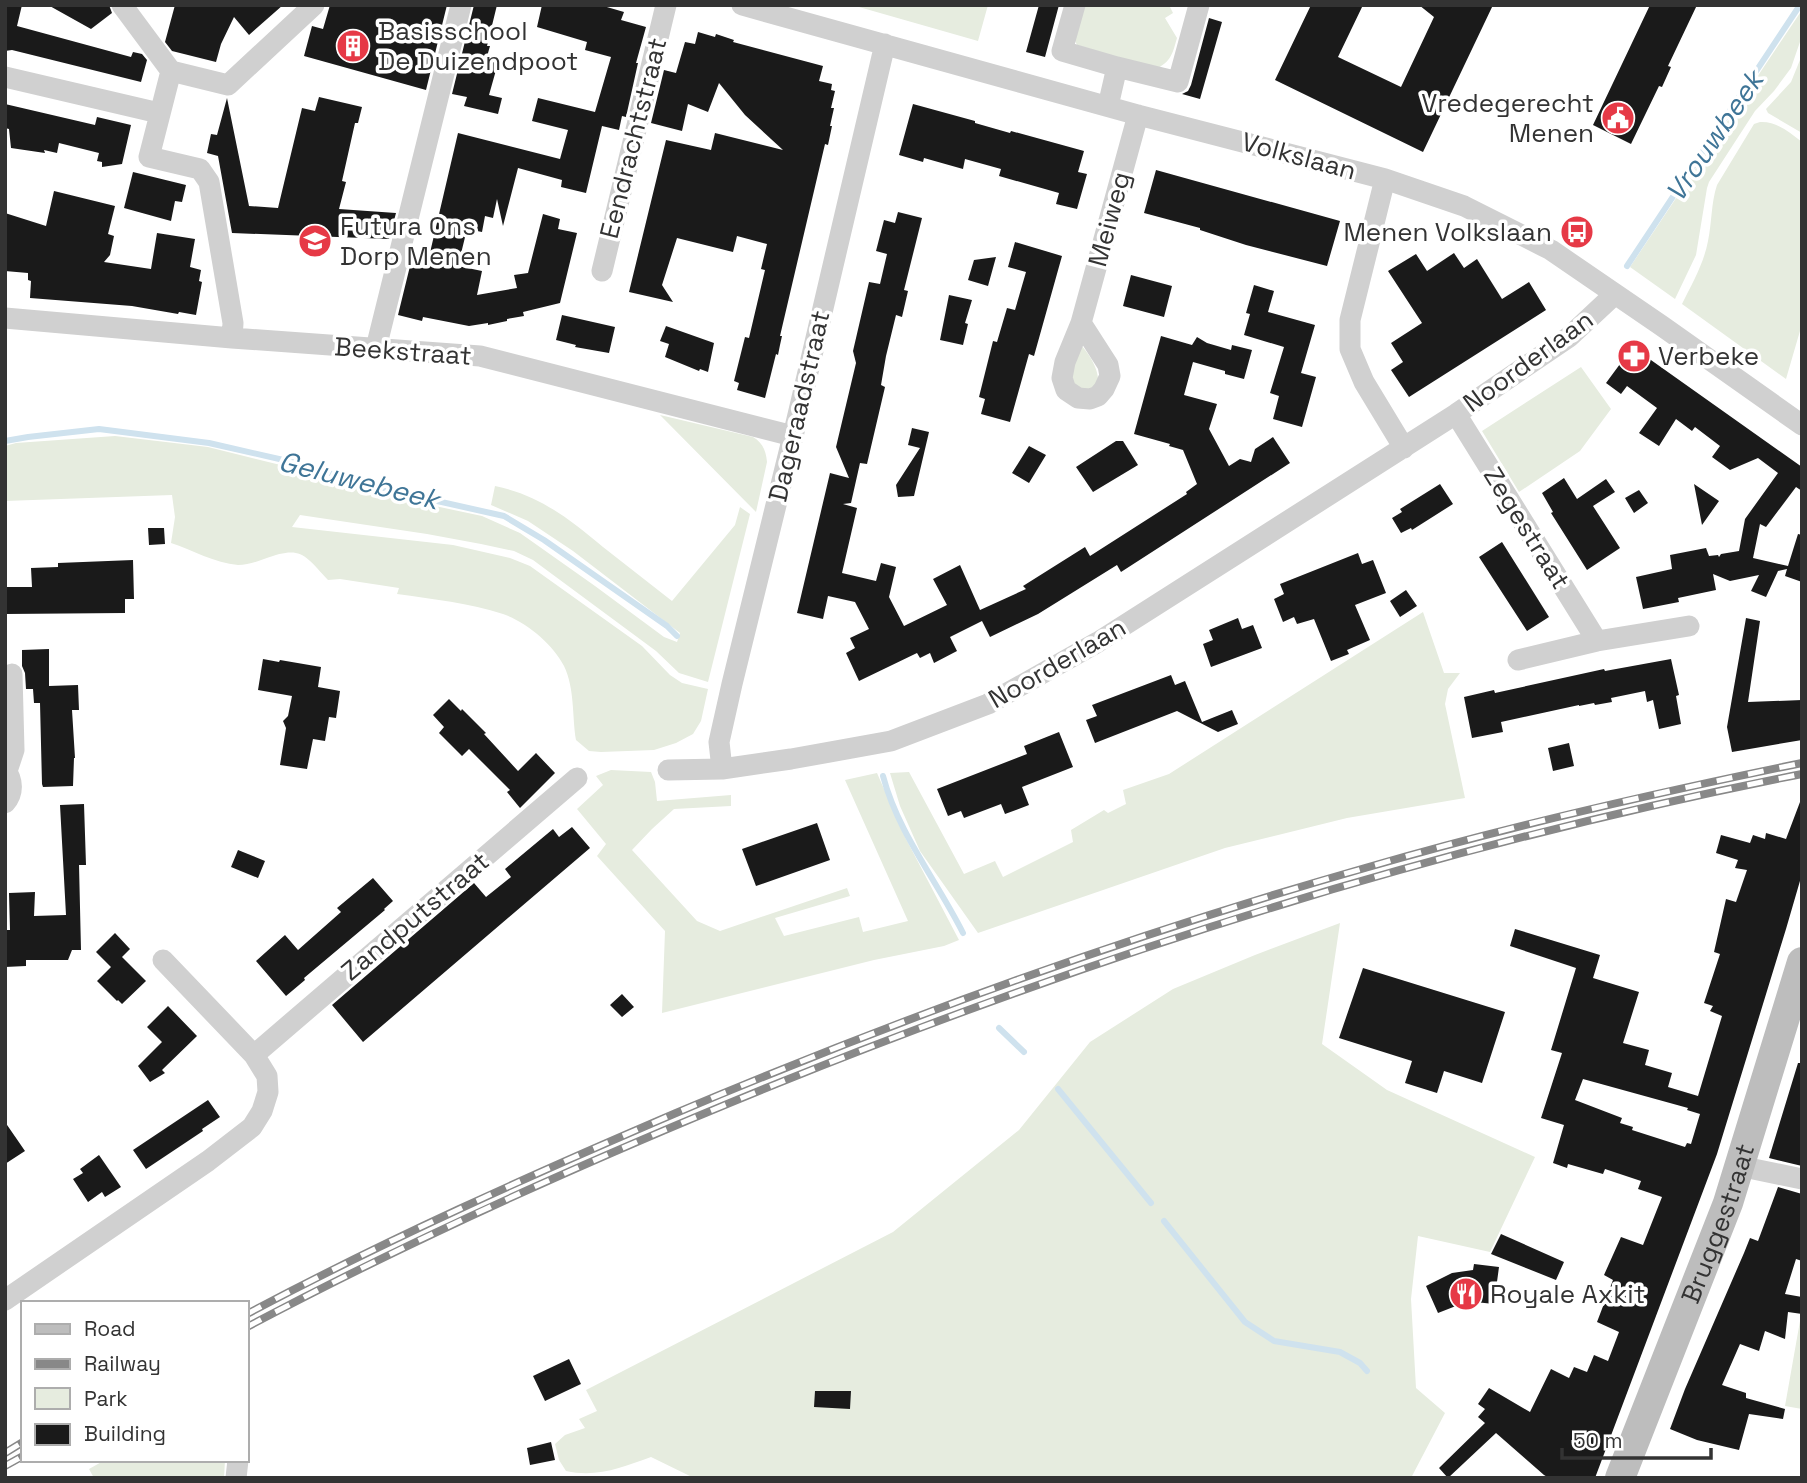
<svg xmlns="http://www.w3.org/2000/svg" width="1807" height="1483" font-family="'Space Grotesk',sans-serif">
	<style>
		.green { fill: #e6ecdf }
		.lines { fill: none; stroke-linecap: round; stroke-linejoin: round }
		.stream { stroke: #cfe2ee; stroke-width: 6 }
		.building { fill: #1a1a1a; fill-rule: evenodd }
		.street { stroke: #d0d0d0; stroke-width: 21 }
		.secondary { stroke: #bdbdbd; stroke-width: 30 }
		.rail-casing { stroke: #888; stroke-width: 8 }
		.rail { stroke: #fff; stroke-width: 5; stroke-dasharray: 16; stroke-linecap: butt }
		.labels { text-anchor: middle; stroke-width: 7; stroke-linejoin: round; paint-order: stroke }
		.poi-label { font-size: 26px; fill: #333; stroke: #fff; text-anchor: start }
		.street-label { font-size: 26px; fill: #333; stroke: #fff }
		.water-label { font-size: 28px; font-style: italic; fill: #3f7597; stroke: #fff }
	</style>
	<rect width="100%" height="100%" fill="#fff"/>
	<path class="green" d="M852 5H988L978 41Z
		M1079 5H1169L1173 13 1165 18 1177 38C1173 52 1171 63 1155 69L1077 45 1073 37Z
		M1802 10V36L1791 68 1774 91 1755 111 1709 182 1707 188 1696 255 1675 299 1630 267Z
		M1802 55V133L1768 113 1766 109 1791 82Z
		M1760 122C1776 121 1789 132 1802 142V324L1786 379 1682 304C1692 284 1704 263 1708 241 1712 222 1711 203 1717 185L1754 124Z
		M1080 344C1089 353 1100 371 1098 384L1092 388 1084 390 1071 384 1075 348Z
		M1581 367 1611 409 1580 451 1519 492 1482 431Z
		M660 415 753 437C763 443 766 451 767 462L756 512Z
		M115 436 208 447 305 471 369 492 482 516 520 533 595 586 664 637 677 642 680 633 573 551 528 521 491 505 495 486C540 495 569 519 603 547 626 565 649 583 672 601L735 525 740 507 750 514 708 682 679 673 656 651 533 560 514 551 481 544 427 534 300 515 292 527 453 545 510 558 530 566 642 646 670 675 682 683 708 689 701 721 693 734 676 743 654 750 601 752 589 751 576 740C572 716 575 689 564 666 553 644 526 622 503 614 470 603 432 599 397 594L399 588 340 579 328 580C304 554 301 545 264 559 256 562 247 565 238 565 215 563 192 550 171 543L175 517 172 495 5 501V446L16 443Z
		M1423 612 1444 673H1460L1448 689 1445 704 1465 798 1347 818 1225 848 978 933 920 851 900 806 890 773 909 772 964 874 995 861 1003 877 1073 842 1071 830 1104 810 1108 813 1126 804 1123 790 1169 774Z
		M611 770 651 772 655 782 657 801 731 795V806L674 809 652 829 632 850 697 921 720 931 847 888 850 896 775 918 784 936 859 917 863 932 908 921 845 780 877 773 906 839 959 940 944 946 874 960 662 1013 665 931 597 856 606 844 577 809 603 785 596 776Z
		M1340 923 1322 1044 1387 1090 1535 1157 1490 1252 1418 1236 1411 1299 1416 1388 1445 1413 1411 1478H694L651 1457C623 1467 597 1478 566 1471L559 1460 555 1444 565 1435 585 1428 579 1419 597 1411 586 1390 893 1232 1019 1130 1090 1042 1173 989 1255 955Z
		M1800 1321 1802 1322V1409L1785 1406Z
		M105 1460H225L224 1478H94L89 1469Z"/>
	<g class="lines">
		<path class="stream" d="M1627 266 1800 5
			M5 441 28 437 99 429 209 443 301 464 370 486 504 516 544 540 667 626 677 636
			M883 776C898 833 937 881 963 933
			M999 1028 1024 1052
			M1058 1089 1151 1203
			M1164 1221 1245 1322 1274 1341 1340 1352 1360 1363 1367 1371"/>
	</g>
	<path class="building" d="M5 5H22L17 26 131 57 133 52 142 54 147 60 141 82 12 50 5 51Z
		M48 5H109L112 13 91 29Z
		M175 5H283L249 35 234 17 221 44 216 62 172 51 165 42Z
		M330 5H447L426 90 304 56 312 26 323 29Z
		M474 5H497L487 46H490L486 60 498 63 489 95 502 98 498 114 464 106 467 97 452 94Z
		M542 5H600L624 12 621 20 646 27 636 63H638L626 117 622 116 619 130 602 126 586 193 561 187 562 180 518 168 503 226 497 199 493 218 485 216 482 232 467 229 458 266 482 271 477 295 517 288 514 275 528 273 543 214 560 219 558 229 577 233 560 303 523 312 524 316 507 319V321L488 325V323L469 326 423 317 422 321 398 315 411 262 421 266 423 256 429 257 458 133 560 159 568 130 532 121 538 98 595 112 611 57 585 50 587 42 537 27Z
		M1039 5H1059L1045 57 1026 52Z
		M1311 5H1363L1338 57 1401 87 1434 17 1419 5H1493L1423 152 1275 80Z
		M1650 5H1697L1668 66 1671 67 1662 87 1659 86 1631 144 1593 125Z
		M1209 18 1222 22 1200 99 1182 94 1188 91 1191 85Z
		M698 32 715 37 716 34 734 40 733 42 823 66 819 81 832 84 831 90 835 91 831 108H834L830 126H832L828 145 825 144 780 336H782L780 345 778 355 776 354 765 398 737 390 739 383 734 381 745 337 749 338 765 270 761 269 767 244 737 236 733 252 677 238 662 285 673 302 629 292 666 140 711 150 715 133 783 150 745 115 719 83 708 112 688 104 682 131 651 123 664 70 676 73 685 42 695 44Z
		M319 97 362 107 358 123H355L342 181 346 182 339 209 396 213 389 239 232 233 218 156 207 153 211 134 217 135 227 98 249 206 278 208 302 108 315 111Z
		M5 104 95 125 97 117 131 125 122 164 102 167V162L97 161 99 153 59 143 57 153 44 150 45 153 11 148 9 129 5 128Z
		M913 104 975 121V123L1010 133 1011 131 1084 151 1078 172 1087 174 1077 209 1056 204 1059 193 999 176 1001 169 965 159 963 169 924 158 923 162 899 155Z
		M1156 170 1340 221 1327 266 1246 245 1200 230V228L1144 213Z
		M133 172 186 185 182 202 175 201 171 221 124 208Z
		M54 191 115 206 108 234 114 236 110 255 104 262 151 269 157 233 195 239 190 267 201 270 199 281 202 282 196 315 179 312 178 314 132 306 30 298 31 281 28 280V273L5 271V213L46 226Z
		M898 212 922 218 904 290 908 291 902 317 896 315 886 356 881 385 885 387 867 464 860 463 851 503 843 504 857 508 842 573 876 581 881 563 896 567 889 597 904 626 947 605 933 579 960 565 980 610 1026 589 1023 586 1085 547 1090 556 1187 494 1186 492 1197 484 1183 450 1169 446 1170 444 1134 434 1161 336 1192 345 1197 337 1207 343 1231 350 1232 345 1252 350 1244 379 1225 374V371L1193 362 1184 395 1217 404 1209 429 1229 466 1240 459 1251 462 1255 449 1273 437 1290 463 1121 572 1117 565 1038 614 990 637 982 621 950 637 957 651 934 663 930 653 920 658 917 653 859 681 846 653 855 648 850 638 869 629 855 602 828 596 823 619 797 613 830 473 849 478 836 447 856 363 853 351 869 282 880 284 887 254 876 251 884 220 895 223Z
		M1015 242 1062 256 1034 356 1029 354 1010 422 981 414 985 399 979 397 993 341 997 342 1007 308 1015 310 1026 272 1008 267Z
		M1454 253 1464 268 1477 259 1502 299 1529 282 1546 310 1409 397 1391 370 1403 362 1391 343 1422 323 1388 271 1416 254 1427 271Z
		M996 257 988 286 968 280 974 260Z
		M1131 275 1172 286 1164 317 1123 306Z
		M1254 285 1274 291 1268 312 1315 325 1301 373 1316 377 1302 427 1273 419 1279 396 1270 393 1284 347 1244 335 1250 314 1246 313Z
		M949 295 972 300 965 323 968 324 963 345 940 340Z
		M562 315 615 327 609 353 575 347 576 345 556 340Z
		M666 326 714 343 708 372 700 369 699 371 665 357 669 344 660 341Z
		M1634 348 1802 467V491L1796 487 1766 527 1760 524 1753 558 1788 566 1798 534 1802 535V582L1785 576 1787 569 1778 571 1766 597 1751 591 1759 575 1730 581 1713 574 1716 590 1678 598 1679 602 1643 609 1636 577 1672 569 1670 555 1706 548 1709 556 1718 555 1719 557 1721 554 1739 551 1745 519 1778 473 1758 458 1730 470 1712 457 1720 446 1695 427 1692 431 1676 419 1659 446 1639 433 1657 408 1627 386 1621 394 1606 383 1620 364 1618 362 1627 349 1630 351Z
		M912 428 929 432 914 496 898 497 896 485 920 448 908 445Z
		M1116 441H1123L1138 465 1093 492 1076 467Z
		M1029 446 1046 455 1029 483 1012 473Z
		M1564 478 1577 499 1606 479 1615 492 1593 506 1620 548 1587 570 1551 513 1553 512 1542 493Z
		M1440 484 1453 504 1412 530 1411 528 1401 533 1392 518 1402 512 1400 509Z
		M1694 484 1719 501 1702 525Z
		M1639 490 1648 503 1634 513 1625 498Z
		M148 528H164L165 544 149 545Z
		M1502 542 1549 617 1527 631 1479 557Z
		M1358 553 1362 564 1373 560 1386 593 1355 605 1370 640 1347 650 1349 654 1331 661 1314 619 1297 624 1294 617 1283 622 1274 599 1284 594 1280 584Z
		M133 560 134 599H125V613L5 614V587H32L31 568 58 567V563Z
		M1406 590 1417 606 1400 617 1390 601Z
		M1238 618 1242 629 1253 625 1262 648 1211 667 1203 644 1213 640 1209 630Z
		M1746 618 1760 621 1748 702 1802 700V740L1732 752 1727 727Z
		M49 649V686L78 685 79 710H72L75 758H74L73 786 43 787 42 784 40 703H34L33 689H26L25 673 22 666V650Z
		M263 659 279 662 280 660 321 667 318 687 340 691 336 718 329 717 325 741 313 739 307 769 280 765 286 728 283 721 288 716 292 696 258 690Z
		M1671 659 1679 695 1676 696 1681 724 1659 729 1653 700 1647 702 1645 691 1611 698 1612 702 1595 705 1594 703 1579 706V705L1501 722 1503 732 1472 738 1464 697 1494 690 1495 693 1604 669 1605 671Z
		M1171 675 1175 685 1185 681 1202 722 1232 710 1238 724 1218 732 1177 711 1095 743 1086 720 1097 716 1092 705Z
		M449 699 461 711 462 709 486 733 484 734 518 771 536 753 555 773 520 808 507 792 510 790 469 749 462 756 439 733 444 727 433 715Z
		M1059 732 1073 767 1022 787 1029 805 1005 814 1001 804 964 818 961 811 948 816 937 789 1027 754 1024 746Z
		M1569 743 1574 766 1553 771 1548 748Z
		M1800 802H1802V874L1786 929 1717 1154 1595 1478H1549L1544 1475 1496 1433 1448 1478 1439 1468 1485 1423 1478 1417 1485 1409 1478 1404 1489 1388 1530 1412 1551 1369 1569 1378 1574 1367 1587 1372 1594 1355 1608 1361 1619 1332 1597 1322 1613 1280 1604 1275 1621 1237 1643 1245 1662 1197 1638 1189 1641 1181 1605 1169 1603 1174 1568 1164 1567 1168 1553 1163 1564 1125 1541 1118 1562 1053 1551 1050 1576 968 1510 946 1515 929 1600 955 1593 978 1639 992 1623 1043 1649 1050 1645 1065 1672 1073 1668 1087 1698 1096 1722 1016 1710 1011 1713 1006 1704 1003 1720 954 1714 952 1726 899 1736 902 1747 870 1735 868 1738 860 1716 853 1721 835 1750 843 1753 835 1765 839 1766 833 1786 839ZM1583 1079 1688 1108 1687 1110 1700 1114 1691 1144 1687 1143 1685 1147 1632 1130 1633 1127 1620 1123 1622 1118 1575 1100Z
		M84 804 86 865H79L81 950H72L68 960H26V966L5 967V930H10L9 893 35 892 34 916 66 915 60 805Z
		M817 823 830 860 756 886 742 849Z
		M572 827 590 848 363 1042 332 1005 474 883 486 897 511 877 505 869 553 829 559 837Z
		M238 850 265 861 258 878 231 867Z
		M373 878 393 901 384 909 385 910 304 978 305 980 286 996 256 961 285 935 298 950 341 912 337 908Z
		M115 933 130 949 122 957 146 981 122 1004 118 1000 117 1001 97 981 111 967 96 952Z
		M1363 968 1505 1012 1482 1083 1444 1071 1437 1093 1405 1083 1412 1061 1339 1038Z
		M622 994 634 1007 622 1017 610 1005Z
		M168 1006 197 1036 162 1070 165 1073 150 1082 138 1066 162 1042 147 1027Z
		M1798 1063H1802V1166L1769 1158Z
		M208 1100 220 1117 202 1129 203 1131 146 1169 133 1150Z
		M5 1122 25 1151 5 1164Z
		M99 1155 121 1187 105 1197 102 1192 88 1202 73 1179 83 1173 80 1169Z
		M1778 1187 1802 1194V1261L1796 1259 1785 1294 1802 1297V1314L1788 1312 1785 1339 1765 1331 1759 1351 1740 1344 1722 1385 1746 1393V1398L1785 1409 1783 1419 1749 1414 1739 1450 1697 1440 1670 1429 1685 1389 1744 1253 1750 1238 1758 1241Z
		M1501 1234 1564 1262 1556 1280 1491 1254Z
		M1474 1264 1499 1267 1494 1304 1475 1302 1461 1304 1438 1313 1426 1286 1452 1273 1473 1270Z
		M569 1359 581 1384 545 1401 533 1376Z
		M815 1391H851L850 1409 814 1407Z
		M551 1442 555 1460 530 1465 527 1448Z"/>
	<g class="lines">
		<path class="street" d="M122 5 171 71
			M742 5 1138 115 1385 179 1464 206 1551 250 1662 326 1802 425
			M1075 5 1062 51 1117 67 1178 82 1199 5
			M5 77 159 113
			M1108 106 1117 67
			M1385 179 1350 320V349L1364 382 1404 448
			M602 271 666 5
			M5 318 232 338 480 356 793 436
			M1081 323 1108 365 1110 376 1104 389 1098 396 1090 399 1078 398 1066 390 1062 378 1065 362 1081 323 1138 115
			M232 338 233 323 209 182 200 169 149 157 171 71 228 85 314 5
			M376 348 461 5
			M1456 414 1597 641 1689 626
			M1518 660 1597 641
			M5 769C13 780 14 793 5 803
			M722 769 719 742 732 684 793 436 885 44
			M668 770 722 769 791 759 891 741 988 704 1098 642 1456 414 1569 337 1615 294
			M7 771 14 750 12 674
			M254 1055 577 778
			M1739 1166 1802 1179
			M5 1300 208 1161 252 1127 262 1111 268 1092 267 1076 254 1055 163 960
			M236 1478 238 1460"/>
		<path class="secondary" id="s1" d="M1620 1478 1728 1203 1802 962"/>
		<defs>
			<path id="rail" d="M247 1314C386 1240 531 1175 676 1113 901 1018 1130 935 1365 868 1509 826 1655 793 1802 763
				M247 1327C418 1236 596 1157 776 1084 1108 950 1450 843 1802 774
				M5 1453 23 1442
				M5 1466 23 1456"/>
		</defs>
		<use href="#rail" class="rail-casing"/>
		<use href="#rail" class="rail"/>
	</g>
	<defs>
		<symbol id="building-disc" viewBox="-11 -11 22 22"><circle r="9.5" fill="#e63946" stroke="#fff"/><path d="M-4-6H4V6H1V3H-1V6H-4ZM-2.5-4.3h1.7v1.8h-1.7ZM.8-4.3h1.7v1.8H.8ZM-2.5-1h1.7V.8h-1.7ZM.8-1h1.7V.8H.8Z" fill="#fff"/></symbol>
		<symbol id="civic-disc" viewBox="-11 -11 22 22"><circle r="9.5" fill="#e63946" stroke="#fff"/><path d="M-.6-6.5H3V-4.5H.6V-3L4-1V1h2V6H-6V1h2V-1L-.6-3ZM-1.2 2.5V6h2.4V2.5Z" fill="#fff"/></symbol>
		<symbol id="bus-disc" viewBox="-11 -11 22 22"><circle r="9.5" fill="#e63946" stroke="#fff"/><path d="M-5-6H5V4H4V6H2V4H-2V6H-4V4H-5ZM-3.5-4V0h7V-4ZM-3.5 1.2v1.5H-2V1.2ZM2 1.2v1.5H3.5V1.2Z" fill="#fff"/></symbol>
		<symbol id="school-disc" viewBox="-11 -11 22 22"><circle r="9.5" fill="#e63946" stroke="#fff"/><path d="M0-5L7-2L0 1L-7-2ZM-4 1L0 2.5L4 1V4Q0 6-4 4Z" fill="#fff"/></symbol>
		<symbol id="pharmacy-disc" viewBox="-11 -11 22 22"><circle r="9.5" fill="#e63946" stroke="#fff"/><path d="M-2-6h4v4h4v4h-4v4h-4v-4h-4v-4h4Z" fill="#fff"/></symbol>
		<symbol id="restaurant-disc" viewBox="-11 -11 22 22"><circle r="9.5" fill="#e63946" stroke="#fff"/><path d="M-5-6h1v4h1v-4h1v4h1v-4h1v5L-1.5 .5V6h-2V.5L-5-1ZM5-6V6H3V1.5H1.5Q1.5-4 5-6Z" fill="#fff"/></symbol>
	</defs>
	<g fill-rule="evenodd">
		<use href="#building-disc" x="334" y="27" width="38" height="38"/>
		<use href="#civic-disc" x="1599" y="99" width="38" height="38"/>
		<use href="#bus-disc" x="1558" y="213" width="38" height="38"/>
		<use href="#school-disc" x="296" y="222" width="38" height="38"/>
		<use href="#pharmacy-disc" x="1615" y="337" width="38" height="38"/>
		<use href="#restaurant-disc" x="1447" y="1275" width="38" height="38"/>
	</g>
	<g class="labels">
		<g class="poi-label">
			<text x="378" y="40">Basisschool<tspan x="378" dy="30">De Duizendpoot</tspan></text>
			<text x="1594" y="112" text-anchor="end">Vredegerecht<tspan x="1594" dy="30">Menen</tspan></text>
			<text x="340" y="235">Futura Ons<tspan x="340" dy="30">Dorp Menen</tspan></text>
			<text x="1552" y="241" text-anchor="end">Menen Volkslaan</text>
			<text x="1658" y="365">Verbeke</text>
			<text x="1490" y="1303">Royale Axkit</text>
		</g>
		<g class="street-label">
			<text transform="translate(633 138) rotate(-76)" y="9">Eendrachtstraat</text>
			<text transform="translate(1299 156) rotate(15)" y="9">Volkslaan</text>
			<text transform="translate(1109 219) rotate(-75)" y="9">Meiweg</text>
			<text transform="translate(403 351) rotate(4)" y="9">Beekstraat</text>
			<text transform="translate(1528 361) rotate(-36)" y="9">Noorderlaan</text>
			<text transform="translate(799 406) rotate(-77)" y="9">Dageraadstraat</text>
			<text transform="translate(1527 528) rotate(58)" y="9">Zegestraat</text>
			<text transform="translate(1057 663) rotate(-30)" y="9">Noorderlaan</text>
			<text transform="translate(415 916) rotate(-40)" y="9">Zandputstraat</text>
			<text dy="9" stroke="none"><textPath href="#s1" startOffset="273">Bruggestraat</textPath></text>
		</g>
		<g class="water-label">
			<text transform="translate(1714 136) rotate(-56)" y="10">Vrouwbeek</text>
			<text transform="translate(359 480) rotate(14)" y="10">Geluwebeek</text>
		</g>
	</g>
	<rect width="1807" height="1483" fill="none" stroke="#333333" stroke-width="14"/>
	<rect x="21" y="1301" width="228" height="161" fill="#ffffff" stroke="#adadad" stroke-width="2"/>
	<rect x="35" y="1324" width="35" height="10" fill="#bdbdbd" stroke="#adadad" stroke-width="2"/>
	<text x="84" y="1336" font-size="21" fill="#333333">Road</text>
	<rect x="35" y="1359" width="35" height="10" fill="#888888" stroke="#adadad" stroke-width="2"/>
	<text x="84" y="1371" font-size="21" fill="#333333">Railway</text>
	<rect x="35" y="1388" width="35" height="21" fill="#e6ecdf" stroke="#adadad" stroke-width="2"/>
	<text x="84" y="1406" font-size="21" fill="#333333">Park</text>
	<rect x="35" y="1424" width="35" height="21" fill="#1a1a1a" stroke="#adadad" stroke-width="2"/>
	<text x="84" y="1441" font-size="21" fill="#333333">Building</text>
	<path d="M1562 1448v10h149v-10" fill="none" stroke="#333333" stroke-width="3.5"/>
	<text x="1573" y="1448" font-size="21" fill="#333333" stroke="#ffffff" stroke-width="5" paint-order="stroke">50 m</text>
</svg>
